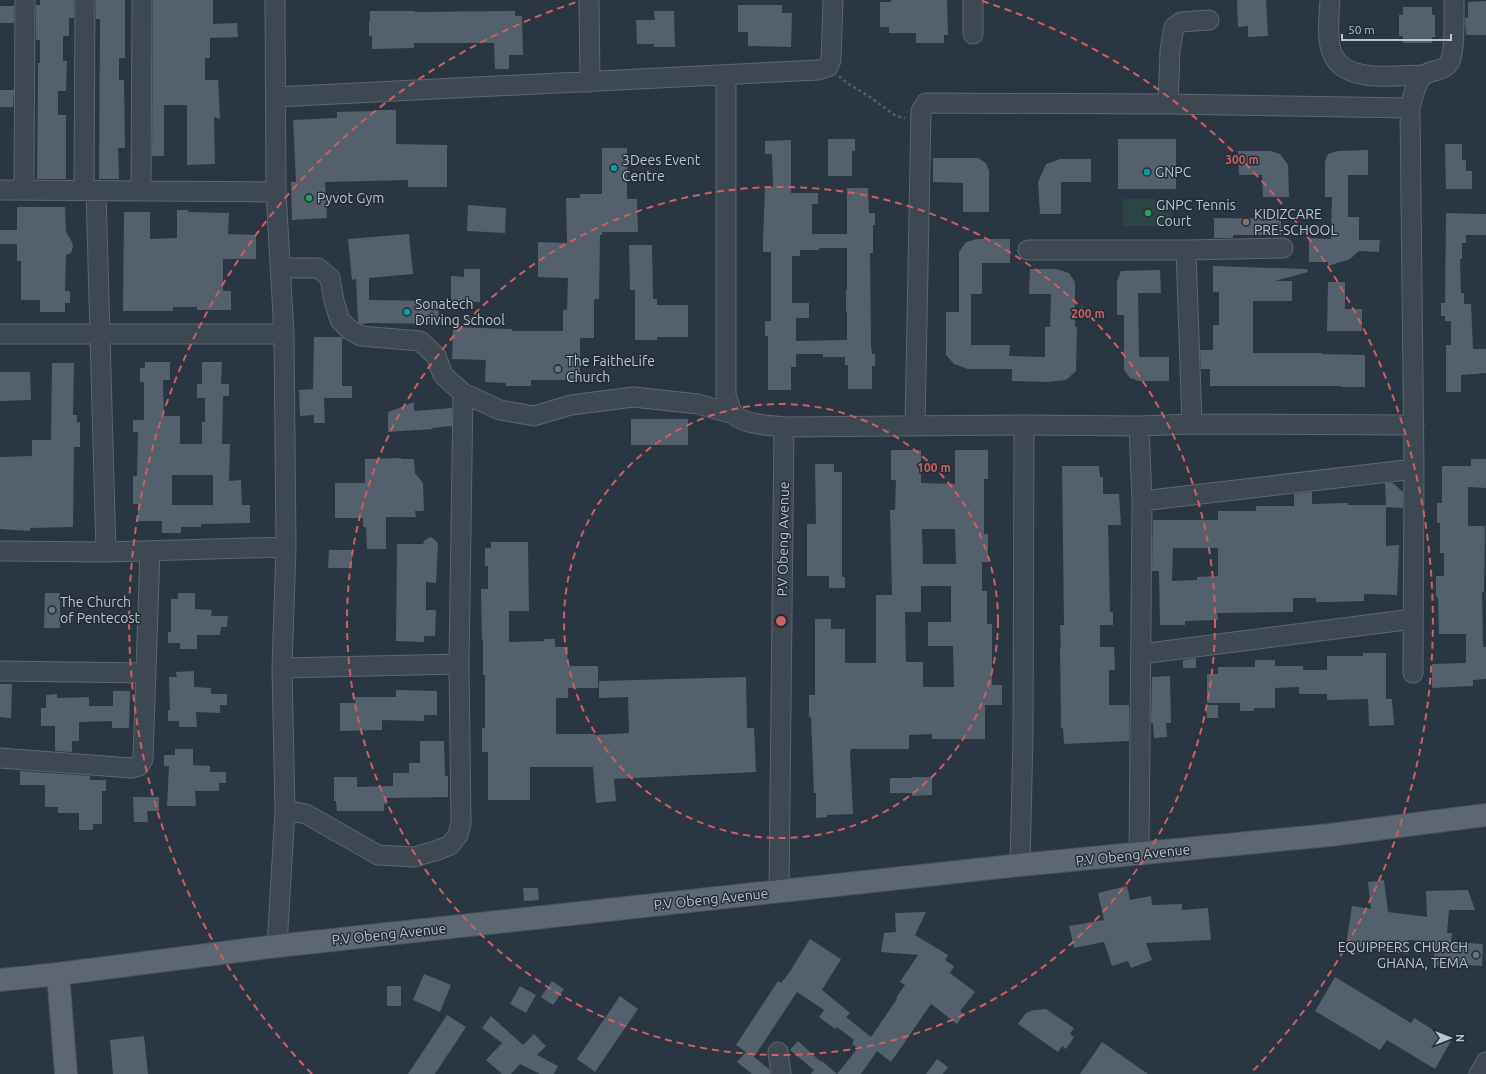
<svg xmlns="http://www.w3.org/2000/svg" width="1486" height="1074" font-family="Ubuntu,sans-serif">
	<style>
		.green { fill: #2d4444 }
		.building { fill: #54616c; fill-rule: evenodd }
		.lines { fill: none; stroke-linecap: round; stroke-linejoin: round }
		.minor-casing { stroke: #5c666f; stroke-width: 21 }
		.major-casing { stroke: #48515b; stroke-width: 24 }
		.path { stroke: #4c6161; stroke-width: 2.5; stroke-dasharray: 3 3; stroke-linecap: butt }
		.minor { stroke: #3e4852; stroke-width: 19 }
		.major { stroke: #5c6771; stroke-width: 22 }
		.ring { fill: none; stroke: #cd5e61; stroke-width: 2; stroke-dasharray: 7 5 }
		.culture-dot { fill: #0f9aa8; stroke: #232d37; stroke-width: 1.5 }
		.leisure-dot { fill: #2e9e5b; stroke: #232d37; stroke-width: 1.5 }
		.education-dot { fill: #8d6e63; stroke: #232d37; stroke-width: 1.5 }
		.worship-dot { fill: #6b7280; stroke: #232d37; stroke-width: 1.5 }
		.labels { text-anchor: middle; stroke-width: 3; stroke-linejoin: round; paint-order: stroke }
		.poi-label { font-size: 14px; fill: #bbc3cb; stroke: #232d37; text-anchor: start }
		.street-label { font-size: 14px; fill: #bbc3cb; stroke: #232d37 }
		.centre { fill: #cd5e61; stroke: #232d37; stroke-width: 2 }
		.ring-label { font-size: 12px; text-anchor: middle; font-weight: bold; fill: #cd5e61; stroke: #232d37; stroke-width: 3; stroke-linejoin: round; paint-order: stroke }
	</style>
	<rect width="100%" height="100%" fill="#2a3642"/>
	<path class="green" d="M1123 199H1173V226H1123Z"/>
	<path class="building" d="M40 0H74V18H69V36H63V61H67L66 91H58V115H66V179H37L38 63H40V40H36V5H40Z
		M96 0H125V58H119V80H124L125 148H118L119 179H99L100 19H96Z
		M153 0H213V24L237 23 238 37 210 38V58H205V80H218L220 119 214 117 215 164 187 165V105H164V156H152Z
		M891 0H947L948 35H944V43H916V33H889V27H880V2H891Z
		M1237 0H1266L1268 36 1248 37V26L1238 27Z
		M1486 1V35H1466L1465 18H1468V2Z
		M738 5H782V13H792L791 47 748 46V32H738Z
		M0 6H14V23H0Z
		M1403 7H1432V15H1435V37H1432V43H1403V36H1399V15H1403Z
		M370 11H415V12L515 11V16H522L523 55H509V69H495L494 43H414V48L372 49V36H369V21H370Z
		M654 11H674L675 47H654V44H637L636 20H655Z
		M0 90H14L13 107H0Z
		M375 110H396V144L447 145V187H408V180L325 182 327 218 292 220 291 182H296L293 120 337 118V112L375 111Z
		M828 139H855V151H852V176H828Z
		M1118 139H1176V189H1118Z
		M791 140V193H818V204H812V234H847V188H868L869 213H875V225H873V253H870L871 346 872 354H875V366H872V389H848V365H845V357H823V354H796V367H791V390H768V336H765V321H771V252H763V240L765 187H773L772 154H765V141ZM819 248H847V290H846V312H847V340L796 341V318H809V303H792V256H800V250H819Z
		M1445 144H1462V160H1466V171H1472V189H1446Z
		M602 148H627V199H637L638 232H602V235H600L599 299H594V338H580V380H531V386H506V383L485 382 486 360 452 359 453 327 512 329V331H563V310H567L568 278 538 277V242L567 243 566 198H580V194H602Z
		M1368 150V175H1348V217H1359V240H1380L1379 252 1359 251 1350 259 1328 266V262H1309V238L1331 239 1332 197H1325V162L1328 154 1338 151Z
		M1238 151H1270L1280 154 1288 165 1289 197H1263L1262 175H1239Z
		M933 158H978L986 163 989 171V212H963V183L933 182Z
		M1060 159H1091V182H1061V214H1040L1038 182 1046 164Z
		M468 205 506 208 505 233 467 231Z
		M17 207H65L66 232 72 242 73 247 71 253 66 255 65 291H70V303H65V312H40V300H21V261H17V244H0V230H17Z
		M177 210H188V212L229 213 228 234 256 235V259H223V291H231V310H197V307H173V311H123L124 212H150V239L177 238Z
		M1446 213 1486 214V235H1466V243H1462V259H1460L1461 293H1464V304H1471L1473 349H1486V373L1461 375V392H1446V345H1451V321H1445V316H1441V303H1445Z
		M1214 218 1281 219V235H1233V238H1214Z
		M409 234 413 274 369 278V300L439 301 438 324 370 323 361 324 358 322 356 279 352 280 348 239Z
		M977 239H1010V263H982V294H971V345H1010L1009 356 1045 357V327H1050L1051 294H1029L1030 269H1056L1069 273 1075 282V327H1077L1076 371 1066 380 1047 382 1012 381V369H968L954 364 946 355V312H959V252L966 242Z
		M629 245H652L653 299H657V305H688V337H657V340H635V290H630Z
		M1213 266 1307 269 1308 272 1275 281H1292V301H1253V353H1322V354L1365 355V387H1341V386H1210V369H1201L1200 350H1213V325H1219V292H1213Z
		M464 269H480V302L451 301V276L464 277Z
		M1160 270 1161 293H1138L1139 357H1169V381H1139L1130 378 1124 370V315H1117V281L1121 271Z
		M1328 282H1345V309H1362V331H1327Z
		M314 337H342V386H352V398H324L325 423H314V415L300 416 299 390 313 389Z
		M145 362H170V380H163L164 416H180V444H202V422H205V398H197V384H202V362H222L221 384H229V396H223L222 444H230L229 481 241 480 242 505H250V523L201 524V527H181V533H162V521H138V504H133V476H137L138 432H133V420H144V382H140V368H145ZM172 475H213V505H172Z
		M52 363H74L73 415H77V423L80 422V447H74L73 527 30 528V531L0 529V457L32 456V440H51Z
		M0 372H30L31 400 0 401Z
		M414 402V411L452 408V426L432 428V429L388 432V412Z
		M631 419H688V445H631Z
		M891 450H921V483L955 484V450H988V479H984V534H988V562H982V591H987V624H992V685H1002V705H985V739H932V734L909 735V749H851L850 754 853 814 827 815V817L816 818V793H814L811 717H809V695H815V619H831V629H845V663H876V595H892L890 510H895L896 480H891ZM922 529H955L956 564H923ZM921 586H951V622H928V646H953L954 687H923V662H906L905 612H921Z
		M401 458V459H414L415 473 423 483 424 511H415L416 517H386V549H367L366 527H363V518H335V483H365V459Z
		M1471 459H1486V488L1468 487V526H1485L1484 592H1482L1483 647H1486V679L1473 680V686L1432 688V664L1466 663V634H1439L1438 597H1436V576H1444V553H1440V523H1437V503H1442V466H1471Z
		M815 464H834V472H842V577H845V588H829V576H807V524H816Z
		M1062 466H1099L1100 477H1103V494H1119L1121 525H1108L1110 612H1113V625H1100V647H1114L1115 670H1109V705H1129V741L1064 744 1063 728H1061L1060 647H1061L1060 625H1064Z
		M1385 483H1393L1403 492V508L1386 507V546L1399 545 1397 595 1364 594V601L1329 602H1316V598H1293V612L1217 613 1218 620 1185 621V625H1160L1159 571H1152L1153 520H1218V511H1256V506H1294V494L1312 492V504L1348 503V505H1386ZM1173 548H1218V576L1197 577V580L1172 581Z
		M431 537 437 542 438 545 436 583 426 582V610H436L435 636H424V642L396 641 397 544H423L425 540Z
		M491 542H528L529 611H509V642L544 641V639H555V647H568L567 666H598V688H568V698H556V734H595V735L629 733 628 697 599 698V681L746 677 747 728H754L756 772 614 779 616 801 596 803 593 767H530V800H488V752H482V728H485V675H483V640H482L481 589H488V566H485V548H491Z
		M329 550H352V568H328Z
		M45 593H60V628H44Z
		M178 593H195V609L212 610 211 616H228L227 627H221L220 635H197V649H180V643H168V632H171V599H178Z
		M1363 653H1386V699H1392L1394 725 1369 726 1368 699 1327 700V694H1299V687L1275 688V708H1254V711H1240V703H1207V674H1218V667H1255V660H1275V666H1303V670H1327V656H1363Z
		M1196 658V668H1183V660Z
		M194 671V687L211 688V694H227V705H220V713L196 712 197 727H179V721H168V710H170L169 677H177L176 672Z
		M1170 676 1171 723H1166L1167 737 1154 738 1153 723H1151L1152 677Z
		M0 684H12L11 718 0 717Z
		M396 690 437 691V715H424V721L382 720V730L340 731V703H355V697H396Z
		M113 691H130L129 728H112V721L79 722V741H72V752L55 751V726H41V708H46V695L57 694V698L89 697V706H113Z
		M1206 705H1218V718H1207Z
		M420 741H444L445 776H448V797L387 798V804H384V811H337L336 801H334V777H357V787L393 786V773H409V763H420Z
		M175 749H193V765L210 766V772H226V783H219V791H195L196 806H167L169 766H164V755H175Z
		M20 771 90 776V780H106V791H102V824H93V830H79V813H58V807H45V785H20Z
		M912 777H932V795L912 796V793H890V778H912Z
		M133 797H159V811H147L148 822H134Z
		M1384 880 1388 912 1427 917 1426 891 1468 890 1475 910H1449L1447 933H1452L1451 942 1483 944 1482 966 1449 964V967L1433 966 1435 942 1409 940 1407 954 1346 945 1352 906 1371 909 1368 882Z
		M1127 886 1130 900 1151 896 1152 905 1182 904V910L1208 908 1211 940 1146 943 1152 960 1131 968 1128 961 1112 966 1104 942 1074 948 1069 926 1104 920 1098 893Z
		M523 888H538L539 900 524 901Z
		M926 912 915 935 948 955 945 960 954 966 950 973 975 992 960 1011 964 1014 957 1024 931 1004 891 1062 877 1051 861 1074H837L858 1048 852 1044 854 1040 837 1027 835 1029 819 1017 824 1010 797 992 754 1057 769 1069 770 1074H752L737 1062 746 1052 736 1045 778 981 781 983 789 973 810 939 841 959 822 990 850 1013 846 1017 871 1037 897 999 896 998 905 985 900 982 918 955 881 952 884 933 896 932 895 913Z
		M424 974 451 985 440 1012 413 1000Z
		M1335 977 1411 1023 1414 1018 1451 1041 1435 1069 1387 1040 1380 1050 1315 1011Z
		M552 981 564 989 553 1005 541 997Z
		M387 986H401V1006H387Z
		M520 986 536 995 526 1013 510 1004Z
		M620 996 638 1009 595 1072 577 1059Z
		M1046 1009 1074 1028 1070 1034 1074 1037 1066 1049 1062 1046 1058 1052 1018 1024 1026 1013 1034 1010Z
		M447 1015 466 1027 435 1074H408Z
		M491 1016 523 1045 534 1034 546 1046 537 1055 558 1066 554 1074H540L520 1064 511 1074H502L486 1060 502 1043 482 1028Z
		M144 1036 148 1074H113L110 1040Z
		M798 1041 821 1062 822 1061 837 1074H811L814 1070 790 1050Z
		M1102 1042 1148 1074H1080Z
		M937 1059 948 1067 943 1074H926Z"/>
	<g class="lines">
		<defs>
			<path id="minor" d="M275 0 276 192 284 334 286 547 282 668 285 810 277 946
				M589 0 590 82
				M973 0V34
				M1330 0C1329 15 1326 42 1333 55 1346 84 1398 75 1424 75
				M726 75V395C728 400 729 407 733 413 742 425 769 425 784 427L1024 425 1139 426 1192 424 1414 425
				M276 97 818 70 828 67 831 60 833 0
				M1168 104 1170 51 1174 27 1181 22 1209 20
				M0 190 276 192
				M24 190 25 0
				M84 190 85 0
				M141 190 142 0
				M96 191 106 552
				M1028 250H1186L1283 248
				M1186 250 1192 424
				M280 268H318L330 278 334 301 340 320 350 330 361 336 420 341 436 356 443 375 463 393 500 410 534 416 571 405 633 397 698 404 733 414
				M0 334H284
				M915 426 921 111 926 103 1168 104 1410 108
				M1142 501 1414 469
				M0 551 106 552 286 547
				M1141 654 1413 619
				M282 668 459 664
				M0 671 146 673
				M1413 673 1414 469 1410 108C1413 97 1415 83 1424 75 1432 69 1445 72 1450 61 1455 51 1454 13 1454 0
				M0 758 131 768 139 766 143 759 150 551
				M285 810 306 814 378 855 414 857 438 850 450 845 458 835 461 823 459 664 463 393
				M1139 854 1142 501 1139 426
				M1020 865 1023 737 1024 425
				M779 891 784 427
				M778 1052 781 1074
				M1479 1074 1486 1062"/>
			<path id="major" d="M58 974 66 1074
				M0 980 58 974 277 946 1020 865 1330 835 1486 815"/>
		</defs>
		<use href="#minor" class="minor-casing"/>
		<use href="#major" class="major-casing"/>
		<path class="path" d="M839 76 847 83 870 97 896 116 905 118"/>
		<use href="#minor" class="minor"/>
		<use href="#major" class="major"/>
	</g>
	<g class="ring">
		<circle cx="781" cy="621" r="217"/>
		<circle cx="781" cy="621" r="434"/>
		<path d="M312 1074A652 652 0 0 1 580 1M982 1A652 652 0 0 1 1250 1074"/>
	</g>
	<g class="culture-dot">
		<circle cx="614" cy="168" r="4"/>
		<circle cx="1147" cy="172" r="4"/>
		<circle cx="407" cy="312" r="4"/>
	</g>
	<g class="leisure-dot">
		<circle cx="309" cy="198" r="4"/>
		<circle cx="1148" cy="213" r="4"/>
	</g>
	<circle class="education-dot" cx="1246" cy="222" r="4"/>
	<g class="worship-dot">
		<circle cx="558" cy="369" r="4"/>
		<circle cx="52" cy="610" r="4"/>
		<circle cx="1476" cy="955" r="4"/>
	</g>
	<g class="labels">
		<g class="poi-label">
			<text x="622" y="165">3Dees Event<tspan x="622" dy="16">Centre</tspan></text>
			<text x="1155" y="177">GNPC</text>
			<text x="317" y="203">Pyvot Gym</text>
			<text x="1156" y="210">GNPC Tennis<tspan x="1156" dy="16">Court</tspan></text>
			<text x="1254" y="219">KIDIZCARE<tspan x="1254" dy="16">PRE-SCHOOL</tspan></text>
			<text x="415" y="309">Sonatech<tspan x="415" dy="16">Driving School</tspan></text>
			<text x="566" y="366">The FaitheLife<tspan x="566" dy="16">Church</tspan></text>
			<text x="60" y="607">The Church<tspan x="60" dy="16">of Pentecost</tspan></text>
			<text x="1468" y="952" text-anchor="end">EQUIPPERS CHURCH<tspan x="1468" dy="16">GHANA, TEMA</tspan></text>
		</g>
		<g class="street-label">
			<text transform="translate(783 539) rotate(-89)" y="5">P.V Obeng Avenue</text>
			<text transform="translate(1133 855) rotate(-6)" y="5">P.V Obeng Avenue</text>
			<text transform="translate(711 899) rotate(-6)" y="5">P.V Obeng Avenue</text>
			<text transform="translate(389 934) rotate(-6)" y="5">P.V Obeng Avenue</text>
		</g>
	</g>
	<circle cx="781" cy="621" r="6" class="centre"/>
	<g class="ring-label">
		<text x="1242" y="164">300 m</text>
		<text x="1088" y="318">200 m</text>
		<text x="934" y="472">100 m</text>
	</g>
	<g transform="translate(1450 1038) rotate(90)" stroke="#232d37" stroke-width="3" paint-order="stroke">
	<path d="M0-3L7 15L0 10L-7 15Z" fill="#bbc3cb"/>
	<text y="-6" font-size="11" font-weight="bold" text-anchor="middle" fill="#bbc3cb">N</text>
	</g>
	<path d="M1342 34v6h109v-6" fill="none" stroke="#bbc3cb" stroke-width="2"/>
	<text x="1348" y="34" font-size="12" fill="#bbc3cb" stroke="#232d37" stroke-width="3" paint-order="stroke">50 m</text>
</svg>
